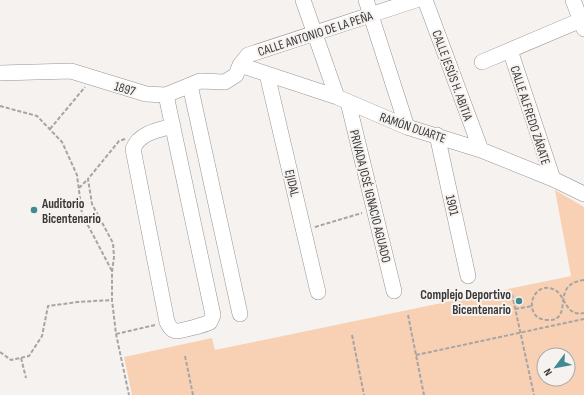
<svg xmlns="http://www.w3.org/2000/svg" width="584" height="395" font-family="'Sofia Sans Condensed',sans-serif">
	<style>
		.garden { fill: #f8d1b4; fill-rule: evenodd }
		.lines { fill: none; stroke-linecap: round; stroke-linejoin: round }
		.minor-casing { stroke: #989593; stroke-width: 16 }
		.path { stroke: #a7a5a3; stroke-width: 2; stroke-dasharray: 4 2; stroke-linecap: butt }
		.minor { stroke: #fff; stroke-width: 15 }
		.poi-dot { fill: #438993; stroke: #f5f2f0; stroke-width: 1.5 }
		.labels { text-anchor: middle; stroke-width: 4; stroke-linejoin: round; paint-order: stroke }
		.street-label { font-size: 13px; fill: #3b3938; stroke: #f5f2f0 }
		.poi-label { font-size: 13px; font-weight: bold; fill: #3b3938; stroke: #f5f2f0; text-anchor: start }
	</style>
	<rect width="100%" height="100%" fill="#f5f2f0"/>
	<path class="garden" d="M555 190 584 207V395H132L124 357 212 338 215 350 571 276ZM544 355H568V379H544Z"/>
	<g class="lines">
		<defs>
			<path id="minor" d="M303 0 337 97
				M366 0 407 127
				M425 0 481 150
				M573 0 584 29
				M510 50 553 179
				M482 62 581 20
				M240 65 337 97 407 127 481 150 553 179 584 194
				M0 73 71 71 146 94 166 95 200 81 225 82 236 75 240 65 248 55 416 0
				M267 74 318 292
				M190 85 240 314
				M166 95 213 315 210 322C204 325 182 331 176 331 171 330 169 326 167 322L133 149C139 133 158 130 173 126
				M348 102 394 291
				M437 135 468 276"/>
		</defs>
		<use href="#minor" class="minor-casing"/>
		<path class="path" d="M0 106 37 116 62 142 77 175 82 214 112 271
			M50 129 85 87
			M125 139 119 141 88 179 92 204 113 243 114 257 112 272V300L116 334 129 395
			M79 188 88 179
			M315 227 362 213
			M584 280C577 281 570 283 566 290 560 301 567 321 548 320 521 320 531 278 555 290 566 296 565 317 584 313
			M512 294 534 395
			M515 309 532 306
			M408 315 424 395
			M116 334 155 325
			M352 335 364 395
			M0 352 11 360 29 356 42 336 48 306 78 302 112 300
			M416 355 584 319
			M185 356 193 395
			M21 358 26 378"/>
		<use href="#minor" class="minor"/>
	</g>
	<g class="poi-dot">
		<circle cx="34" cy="210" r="4"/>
		<circle cx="519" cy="301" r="4"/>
	</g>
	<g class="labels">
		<g class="street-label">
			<text transform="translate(315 33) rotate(-18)" y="5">CALLE ANTONIO DE LA PEÑA</text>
			<text transform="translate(453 75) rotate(70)" y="5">CALLE JESÚS H. ABITIA</text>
			<text transform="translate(125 88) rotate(17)" y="5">1897</text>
			<text transform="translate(531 115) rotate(72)" y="5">CALLE ALFREDO ZÁRATE</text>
			<text transform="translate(413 127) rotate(19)" y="5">RAMÓN DUARTE</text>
			<text transform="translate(293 183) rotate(77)" y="5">EJIDAL</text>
			<text transform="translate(371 196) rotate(76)" y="5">PRIVADA JOSÉ IGNACIO AGUADO</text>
			<text transform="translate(453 205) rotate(77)" y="5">1901</text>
		</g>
		<g class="poi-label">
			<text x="42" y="208">Auditorio<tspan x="42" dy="15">Bicentenario</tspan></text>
			<text x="511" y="299" text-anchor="end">Complejo Deportivo<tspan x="511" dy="15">Bicentenario</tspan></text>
		</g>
	</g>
	<g transform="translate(556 367) rotate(238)"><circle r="19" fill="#f5f2f0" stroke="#aba8a6"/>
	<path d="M0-3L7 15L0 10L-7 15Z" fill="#438993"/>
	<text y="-6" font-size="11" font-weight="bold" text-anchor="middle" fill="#3b3938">N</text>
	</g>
</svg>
